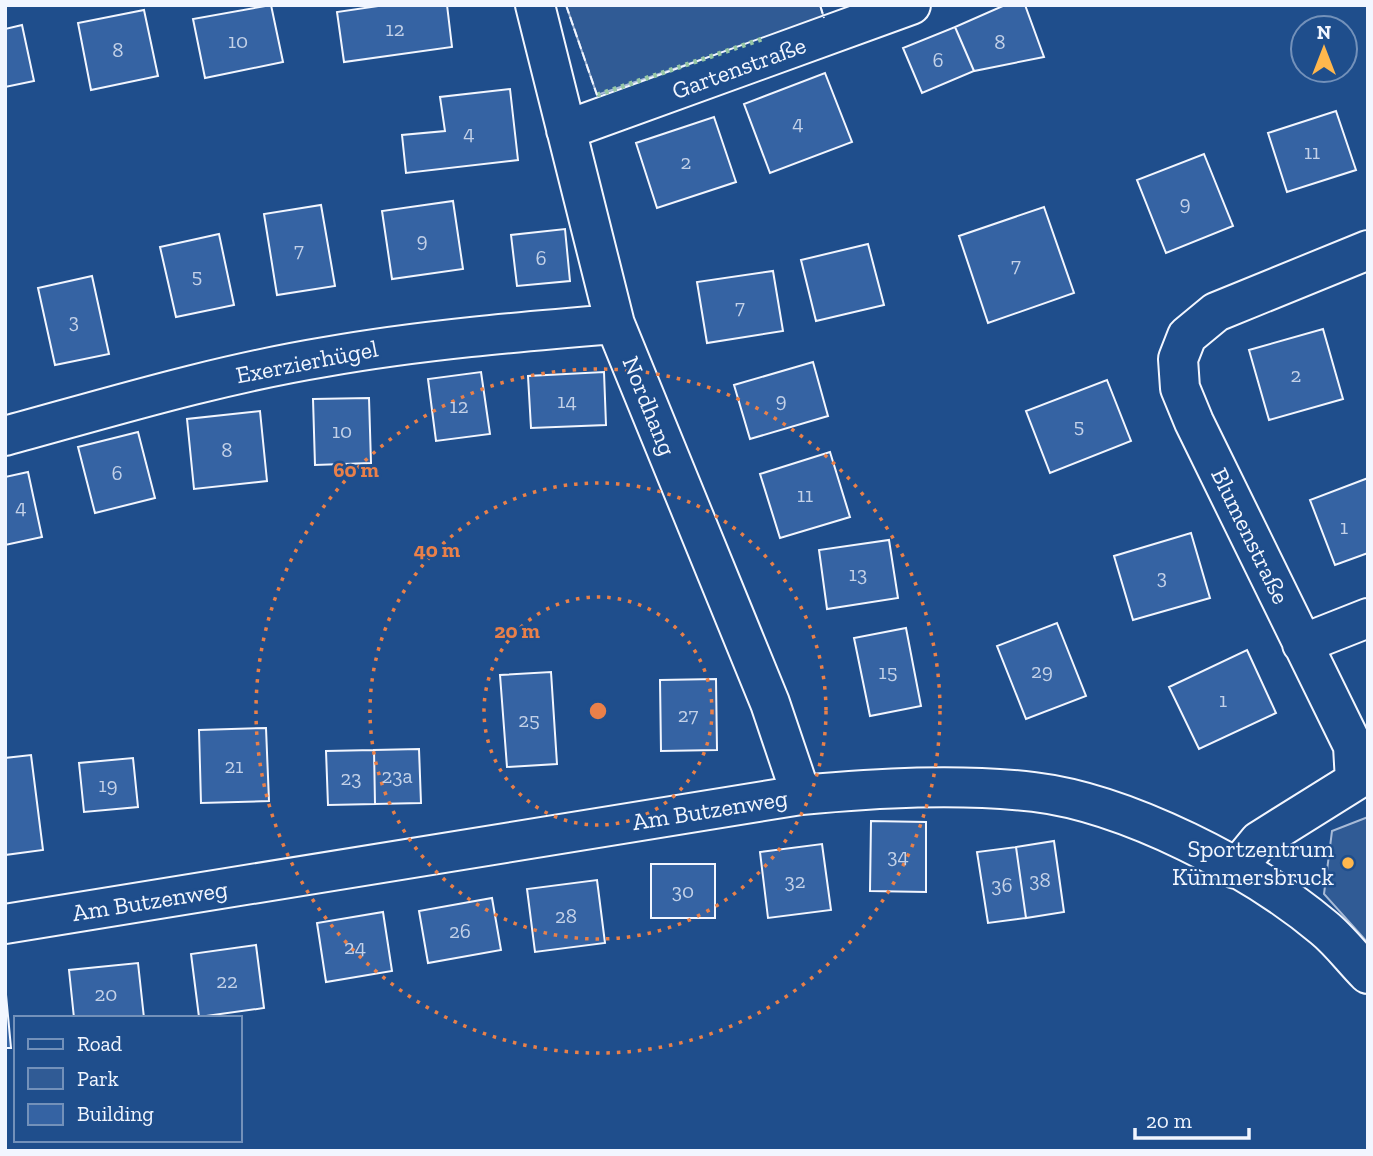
<svg xmlns="http://www.w3.org/2000/svg" width="1373" height="1156" font-family="'Zilla Slab',serif">
	<style>
		.green { fill: #305b95; stroke: #a8bbd7; stroke-width: 2 }
		.building { fill: #3563a3; stroke: #f2f6ff; stroke-width: 2 }
		.lines { fill: none; stroke-linecap: round; stroke-linejoin: round }
		.minor-casing { stroke: #f2f6ff; stroke-width: 42 }
		.minor { stroke: #1f4e8c; stroke-width: 38 }
		.hedge { stroke: #97c8a6; stroke-width: 5; stroke-dasharray: 3.5 5; stroke-linecap: butt }
		.fence { stroke: #f2f6ff; stroke-width: 2; stroke-dasharray: 9 3.5; stroke-linecap: butt }
		.ring { fill: none; stroke: #ea8049; stroke-width: 3.5; stroke-dasharray: 3.5 7 }
		.poi-dot { fill: #ffb74d; stroke: #1f4e8c; stroke-width: 2.5 }
		.labels { text-anchor: middle; stroke-width: 5; stroke-linejoin: round; paint-order: stroke }
		.number-label { font-size: 21px; fill: #c3d1e8 }
		.street-label { font-size: 24px; fill: #f2f6ff; stroke: #1f4e8c }
		.poi-label { font-size: 24px; fill: #f2f6ff; stroke: #1f4e8c; text-anchor: end }
		.centre { fill: #ea8049; stroke: #1f4e8c; stroke-width: 3.5 }
		.ring-label { font-size: 21px; text-anchor: middle; font-weight: bold; fill: #ea8049; stroke: #1f4e8c; stroke-width: 5; stroke-linejoin: round; paint-order: stroke }
	</style>
	<rect width="100%" height="100%" fill="#1f4e8c"/>
	<path class="green" d="M566 5H820L824 18 597 95Z
		M1368 817V943L1324 894 1332 831Z"/>
	<path class="building" d="M271 5 283 62 205 78 193 19Z
		M385 5H447L452 47 344 62 337 12Z
		M1005 5H1025L1044 57 974 71 955 27Z
		M144 10 158 76 91 90 78 23Z
		M22 25 34 81 5 87V29Z
		M955 27 974 71 922 93 903 48Z
		M825 73 852 142 770 173 744 104Z
		M510 89 518 160 406 173 402 135 445 131 440 97Z
		M1336 111 1356 170 1287 192 1268 133Z
		M714 117 736 182 657 208 636 143Z
		M1204 154 1233 226 1166 253 1137 180Z
		M453 201 463 269 392 279 382 211Z
		M321 205 335 286 277 295 264 214Z
		M1044 207 1074 293 988 323 959 236Z
		M565 229 570 281 517 286 511 235Z
		M219 234 234 305 176 317 160 247Z
		M868 244 884 305 816 321 801 260Z
		M773 271 783 331 707 343 697 282Z
		M92 276 109 354 55 365 38 288Z
		M1323 329 1343 399 1269 420 1249 350Z
		M813 362 828 416 750 439 734 385Z
		M481 372 490 434 436 441 428 379Z
		M604 372 606 425 531 428 528 376Z
		M1107 380 1131 441 1050 473 1026 411Z
		M369 398 371 463 315 465 313 399Z
		M260 411 267 481 194 489 187 419Z
		M138 432 155 498 95 513 78 447Z
		M830 452 850 517 780 538 760 474Z
		M28 472 42 537 5 545V477Z
		M1368 478V553L1335 565 1310 500Z
		M1191 533 1210 598 1133 620 1114 556Z
		M889 540 898 598 827 609 819 550Z
		M1057 623 1086 696 1026 719 997 646Z
		M906 628 921 706 870 716 854 638Z
		M1247 650 1276 713 1199 749 1169 687Z
		M551 672 557 764 507 767 500 675Z
		M716 679 717 750 661 751 660 680Z
		M266 728 269 801 201 803 199 730Z
		M419 749 421 803 375 804 374 750Z
		M374 750 375 804 328 805 326 751Z
		M31 755 43 850 5 855V758Z
		M133 758 138 807 84 812 79 763Z
		M871 821 926 822V892L870 891Z
		M1054 841 1064 912 1026 918 1016 847Z
		M822 844 831 910 768 918 760 852Z
		M1016 847 1026 918 988 923 977 852Z
		M651 864H715V918H651Z
		M597 880 605 943 535 952 527 889Z
		M492 898 501 950 428 963 419 911Z
		M383 912 392 971 326 982 317 923Z
		M256 945 264 1008 199 1017 191 954Z
		M138 963 144 1018H74L69 970Z
		M5 984 11 1048H5Z"/>
	<g class="lines">
		<defs>
			<path id="minor" d="M535 5 615 324 770 703 801 795
				M566 130 911 5
				M5 436C111 407 216 375 325 357 421 340 518 332 615 324
				M1302 644 1368 618
				M1236 869 1259 841 1355 781 1353 746 1194 422 1180 388 1178 359 1187 336 1216 312 1368 250
				M5 924 801 795C878 788 957 783 1034 792 1126 803 1253 868 1324 928 1340 941 1353 959 1368 974"/>
		</defs>
		<use href="#minor" class="minor-casing"/>
		<use href="#minor" class="minor"/>
		<path class="hedge" d="M597 95 765 38"/>
		<path class="fence" d="M566 5 597 95
			M820 5 824 18"/>
	</g>
	<g class="ring">
		<circle cx="598" cy="711" r="114"/>
		<circle cx="598" cy="711" r="228"/>
		<circle cx="598" cy="711" r="342"/>
	</g>
	<circle class="poi-dot" cx="1348" cy="863" r="7"/>
	<g class="labels">
		<g class="number-label">
			<text x="395" y="36">12</text>
			<text x="238" y="48">10</text>
			<text x="1000" y="49">8</text>
			<text x="118" y="57">8</text>
			<text x="938" y="67">6</text>
			<text x="798" y="130">4</text>
			<text x="469" y="140">4</text>
			<text x="1312" y="159">11</text>
			<text x="686" y="169">2</text>
			<text x="1185" y="210">9</text>
			<text x="422" y="247">9</text>
			<text x="299" y="257">7</text>
			<text x="541" y="265">6</text>
			<text x="1016" y="272">7</text>
			<text x="197" y="283">5</text>
			<text x="740" y="314">7</text>
			<text x="74" y="328">3</text>
			<text x="1296" y="382">2</text>
			<text x="781" y="407">9</text>
			<text x="567" y="408">14</text>
			<text x="459" y="413">12</text>
			<text x="1079" y="433">5</text>
			<text x="342" y="438">10</text>
			<text x="227" y="457">8</text>
			<text x="117" y="480">6</text>
			<text x="805" y="502">11</text>
			<text x="21" y="514">4</text>
			<text x="1344" y="534">1</text>
			<text x="858" y="581">13</text>
			<text x="1162" y="584">3</text>
			<text x="1042" y="678">29</text>
			<text x="888" y="679">15</text>
			<text x="1223" y="707">1</text>
			<text x="688" y="722">27</text>
			<text x="529" y="727">25</text>
			<text x="234" y="773">21</text>
			<text x="397" y="783">23a</text>
			<text x="351" y="785">23</text>
			<text x="108" y="792">19</text>
			<text x="898" y="863">34</text>
			<text x="1040" y="887">38</text>
			<text x="795" y="888">32</text>
			<text x="1002" y="892">36</text>
			<text x="683" y="898">30</text>
			<text x="566" y="923">28</text>
			<text x="460" y="938">26</text>
			<text x="355" y="954">24</text>
			<text x="227" y="988">22</text>
			<text x="106" y="1001">20</text>
		</g>
		<g class="street-label">
			<text transform="translate(739 68) rotate(-20)" y="8">Gartenstraße</text>
			<text transform="translate(307 362) rotate(-11)" y="8">Exerzierhügel</text>
			<text transform="translate(649 406) rotate(68)" y="8">Nordhang</text>
			<text transform="translate(1250 536) rotate(64)" y="8">Blumenstraße</text>
			<text transform="translate(710 810) rotate(-9)" y="8">Am Butzenweg</text>
			<text transform="translate(150 901) rotate(-9)" y="8">Am Butzenweg</text>
		</g>
		<g class="poi-label">
			<text x="1334" y="857">Sportzentrum<tspan x="1334" dy="28">Kümmersbruck</tspan></text>
		</g>
	</g>
	<circle cx="598" cy="711" r="10" class="centre"/>
	<g class="ring-label">
		<text x="356" y="477">60 m</text>
		<text x="437" y="557">40 m</text>
		<text x="517" y="638">20 m</text>
	</g>
	<rect width="1373" height="1156" fill="none" stroke="#f2f6ff" stroke-width="14"/>
	<rect x="14" y="1016" width="228" height="126" fill="#1f4e8c" stroke="#7391ba" stroke-width="2"/>
	<rect x="28" y="1039" width="35" height="10" fill="#1f4e8c" stroke="#7391ba" stroke-width="2"/>
	<text x="77" y="1051" font-size="21" fill="#f2f6ff">Road</text>
	<rect x="28" y="1068" width="35" height="21" fill="#305b95" stroke="#7391ba" stroke-width="2"/>
	<text x="77" y="1086" font-size="21" fill="#f2f6ff">Park</text>
	<rect x="28" y="1104" width="35" height="21" fill="#3563a3" stroke="#7391ba" stroke-width="2"/>
	<text x="77" y="1121" font-size="21" fill="#f2f6ff">Building</text>
	<g transform="translate(1324 49)"><circle r="33" fill="#1f4e8c" stroke="#7391ba" stroke-width="2"/>
	<path d="M0-5L12 26L0 18L-12 26Z" fill="#ffb74d"/>
	<text y="-10" font-size="19" font-weight="bold" text-anchor="middle" fill="#f2f6ff">N</text>
	</g>
	<path d="M1135 1128v10h114v-10" fill="none" stroke="#f2f6ff" stroke-width="3.5"/>
	<text x="1146" y="1128" font-size="21" fill="#f2f6ff" stroke="#1f4e8c" stroke-width="5" paint-order="stroke">20 m</text>
</svg>
